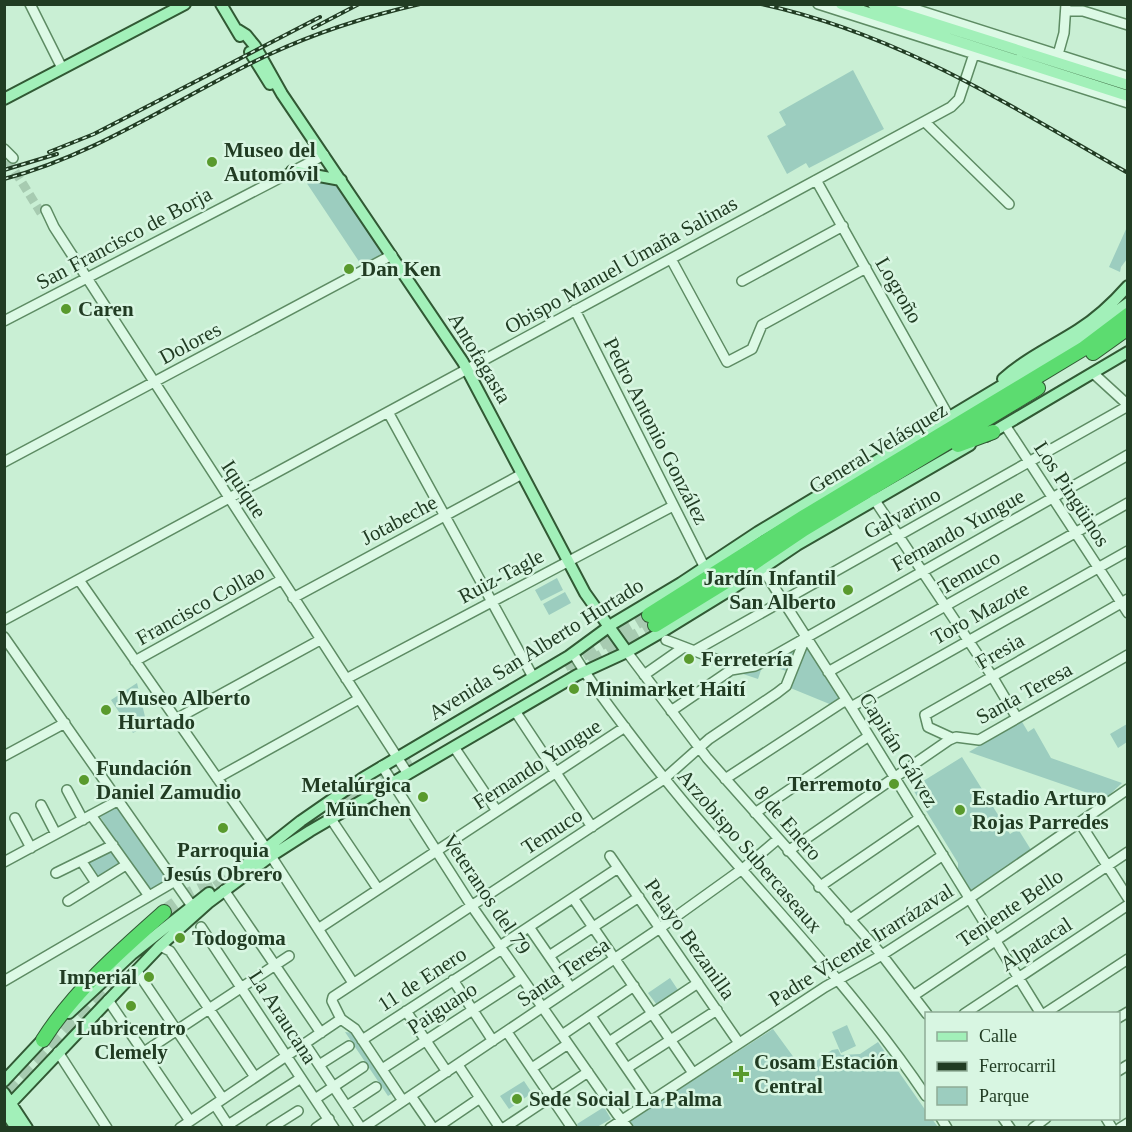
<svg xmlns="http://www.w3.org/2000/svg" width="1132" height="1132" font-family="Georgia,serif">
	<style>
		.green { fill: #9ccdbf }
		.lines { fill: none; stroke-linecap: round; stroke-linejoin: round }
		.minor-tunnel { stroke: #a7cbb1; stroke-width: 9; stroke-dasharray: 9 4.5; stroke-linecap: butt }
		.highway-tunnel { stroke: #a7cbb1; stroke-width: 14; stroke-dasharray: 14 7; stroke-linecap: butt }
		.minor-casing { stroke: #5d8b63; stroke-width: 12 }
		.major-casing { stroke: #315934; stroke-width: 14 }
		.highway-casing { stroke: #315934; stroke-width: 16 }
		.minor { stroke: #dcf9e5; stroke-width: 9 }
		.major { stroke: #a2f0b9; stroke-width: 10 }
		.highway { stroke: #5cdc70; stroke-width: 14 }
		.rail-casing { stroke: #213c23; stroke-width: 4 }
		.rail { stroke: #d8f6e2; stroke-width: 1.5; stroke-dasharray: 4.5; stroke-linecap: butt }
		.poi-dot { fill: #599a2d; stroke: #d8f6e2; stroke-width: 2 }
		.labels { text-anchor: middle; stroke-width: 5; stroke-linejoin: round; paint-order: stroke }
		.poi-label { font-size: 21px; font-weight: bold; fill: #213c23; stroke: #d8f6e2; text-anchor: start }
		.street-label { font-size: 21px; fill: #213c23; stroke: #d8f6e2 }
	</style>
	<rect width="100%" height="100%" fill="#c9efd4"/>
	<path class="green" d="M853 70 884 129 809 168 806 163 787 174 767 136 786 125 779 112Z
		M304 179 341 186 387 254 362 266Z
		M1127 227V259L1121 267 1120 272 1109 267Z
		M557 578 563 590 541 601 535 590Z
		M565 592 571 603 549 615 543 604Z
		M806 645 809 646 841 698 832 705 788 687 793 673 767 665 762 667 758 679 737 672 771 656Z
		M137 683 147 725 133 733 111 700Z
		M1021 720 1028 732 1034 728 1051 758 1122 783 1105 799 969 752Z
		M1127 724V742L1118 748 1110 734Z
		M962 757 1010 834 1018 829 1033 853 972 892 958 869V863L912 788Z
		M118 804 167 880 148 891 99 815Z
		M110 849 121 864 96 880 85 863Z
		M670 978 678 990 657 1005 648 993Z
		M847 1025 856 1046 841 1053 832 1032Z
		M773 1029 803 1070 832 1050 838 1049 841 1055 860 1054 878 1042 926 1111V1118L932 1119 938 1127 635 1128 630 1121Z
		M345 1032 353 1033 393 1093 388 1096Z
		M524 1081 532 1093 509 1109 500 1096Z
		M604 1107 611 1119 597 1127H579L577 1124Z"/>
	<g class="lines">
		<path class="minor-tunnel" d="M8 160 41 213"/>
		<path class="highway-tunnel" d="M564 665 649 615
			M572 674 655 625
			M343 797 411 756
			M200 901 244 867
			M164 912 188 895 220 879
			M4 1090 122 969"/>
		<defs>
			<path id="minor" d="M30 4 62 68
				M818 4 1128 103
				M899 4 1128 77
				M1066 11H1083L1128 25
				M1057 58 1064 33 1066 4
				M925 122 1009 204
				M4 149 13 158
				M816 180 949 417
				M46 210 54 227 408 774
				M671 259 727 362 752 349 762 325 866 268
				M742 281 843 226
				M575 310 705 568
				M4 321 324 155
				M1093 373 1128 405
				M388 412 533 677
				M1005 425 1128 613
				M4 462 392 255
				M874 499 992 676 1017 718
				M762 568 851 707 1041 1014
				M79 580 266 848
				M293 598 522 474
				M4 620 951 107 959 99 974 54
				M4 637 192 906
				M666 640 739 668
				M694 651 1128 406
				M627 652 707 758 882 955 927 1014
				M573 653C591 684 614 713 636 742 728 864 841 969 926 1096
				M135 661 281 580
				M828 672 1128 503
				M644 675 684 647
				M346 679 673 506
				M851 707 1128 551
				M515 711 592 827
				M671 711 731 670 755 666 765 661 1128 455
				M176 719 320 640
				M952 738 928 727 925 715 1128 599
				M454 747 497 811
				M4 756 65 723
				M382 766 471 905 617 1114 628 1128
				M217 778 359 699
				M725 779 846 700
				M67 790 83 820
				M41 805 56 834
				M755 813 869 736
				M91 815 149 896
				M15 818 31 848
				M331 819 378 889
				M1080 823 1128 898
				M788 851 949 740 956 737 979 740 1128 655
				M271 856 353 983
				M610 856 739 1043
				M4 862 119 800
				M82 862 96 883
				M56 873 113 845
				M819 887 920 818
				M224 890 321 1033
				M573 898 693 1073
				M68 901 126 865
				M849 920 943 855
				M201 927 334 1128
				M529 927 571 988
				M318 929 625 727
				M160 946 170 951 255 1077
				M500 946 618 868
				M549 956 639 897
				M136 970 223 1099
				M453 980 493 1041
				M4 981 175 881
				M913 996 1128 852
				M108 1000 190 1121
				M406 1011 447 1072
				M964 1014 1128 905
				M1044 1014 1128 959
				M591 1016 650 1102
				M1118 1018 1128 1012
				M507 1032 572 1128
				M562 1035 634 986
				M362 1040 502 949
				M609 1042 698 983
				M305 1044 361 1128
				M58 1052 107 1128
				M144 1052 289 956
				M319 1065 349 1046
				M458 1065 500 1128
				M532 1068 568 1044
				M627 1068 717 1010
				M382 1069 522 978
				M1118 1071 1128 1065
				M411 1096 433 1128
				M315 1099 363 1067
				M403 1101 355 1029 341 1019 332 1001 333 997 664 779 709 739 777 693 786 686 806 636
				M215 1105 230 1128
				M347 1106 376 1087
				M941 1118 947 1128
				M1003 1118 1010 1128
				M1106 1118 1112 1128
				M228 1125 301 1078
				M180 1128 341 1019
				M271 1128 298 1111
				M316 1128 329 1119
				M363 1128 660 928 745 867 778 839
				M436 1128 480 1098
				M504 1128 588 1072
				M610 1128 825 987 882 955 961 904 1128 789
				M1033 1128 1046 1118
				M1120 1128 1128 1123"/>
			<path id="major" d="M221 4 240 36
				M841 4 1128 96
				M873 4 1128 85
				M238 30 246 35 255 46 282 94 463 362 585 593 627 652
				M250 52 270 84
				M4 99 185 4
				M292 171 341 180
				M1003 379C1025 359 1053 346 1078 330 1097 318 1113 303 1128 286
				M986 436 1128 352
				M234 874 301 821 363 778 569 656 614 623 681 583 758 532 1076 341 1128 303
				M69 1013 132 954 209 893
				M4 1081 47 1035
				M4 1093 27 1128
				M16 1128 4 1110 11 1103 160 946 208 903 271 856 310 831 577 675 627 652 660 633 730 590 797 545 970 445"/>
			<path id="highway" d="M1093 353 1128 328
				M958 445 993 432
				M649 615 804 517 1083 349 1128 315
				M655 625 733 577 804 529 1038 388
				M43 1040C74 991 121 950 164 912"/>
		</defs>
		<use href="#minor" class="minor-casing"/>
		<use href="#major" class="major-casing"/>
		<use href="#highway" class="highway-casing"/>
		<use href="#minor" class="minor"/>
		<use href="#major" class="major"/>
		<use href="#highway" class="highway"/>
		<defs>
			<path id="rail" d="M761 4C899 34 1007 104 1128 173
				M313 28 359 4
				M49 152 94 134 320 17
				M4 170 57 154
				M4 179C99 154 181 96 268 55 317 32 368 16 420 4"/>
		</defs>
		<use href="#rail" class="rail-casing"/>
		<use href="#rail" class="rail"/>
	</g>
	<g class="poi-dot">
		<circle cx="212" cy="162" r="6"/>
		<circle cx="349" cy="269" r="6"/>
		<circle cx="66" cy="309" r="6"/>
		<circle cx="848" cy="590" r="6"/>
		<circle cx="689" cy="659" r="6"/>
		<circle cx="574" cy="689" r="6"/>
		<circle cx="106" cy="710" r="6"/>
		<circle cx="84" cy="780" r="6"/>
		<circle cx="894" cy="784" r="6"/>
		<circle cx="423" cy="797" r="6"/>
		<circle cx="960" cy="810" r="6"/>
		<circle cx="223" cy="828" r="6"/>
		<circle cx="180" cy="938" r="6"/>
		<circle cx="149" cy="977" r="6"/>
		<circle cx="131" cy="1006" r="6"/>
		<path d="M738 1065h6v6h6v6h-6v6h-6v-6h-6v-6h6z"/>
		<circle cx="517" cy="1099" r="6"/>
	</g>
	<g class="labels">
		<g class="poi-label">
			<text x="224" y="157">Museo del<tspan x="224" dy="24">Automóvil</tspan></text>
			<text x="361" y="276">Dan Ken</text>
			<text x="78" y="316">Caren</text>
			<text x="836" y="585" text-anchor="end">Jardín Infantil<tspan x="836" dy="24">San Alberto</tspan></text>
			<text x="701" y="666">Ferretería</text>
			<text x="586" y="696">Minimarket Haití</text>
			<text x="118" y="705">Museo Alberto<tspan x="118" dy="24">Hurtado</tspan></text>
			<text x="96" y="775">Fundación<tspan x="96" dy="24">Daniel Zamudio</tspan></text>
			<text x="882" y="791" text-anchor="end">Terremoto</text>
			<text x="411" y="792" text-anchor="end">Metalúrgica<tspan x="411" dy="24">München</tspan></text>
			<text x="972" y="805">Estadio Arturo<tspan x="972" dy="24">Rojas Parredes</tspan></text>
			<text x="223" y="857" text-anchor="middle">Parroquia<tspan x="223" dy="24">Jesús Obrero</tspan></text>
			<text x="192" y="945">Todogoma</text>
			<text x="137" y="984" text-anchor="end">Imperial</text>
			<text x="131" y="1035" text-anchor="middle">Lubricentro<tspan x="131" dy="24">Clemely</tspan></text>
			<text x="754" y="1069">Cosam Estación<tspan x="754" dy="24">Central</tspan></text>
			<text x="529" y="1106">Sede Social La Palma</text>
		</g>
		<g class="street-label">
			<text transform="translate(124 238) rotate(-28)" y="7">San Francisco de Borja</text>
			<text transform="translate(621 265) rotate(-29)" y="7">Obispo Manuel Umaña Salinas</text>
			<text transform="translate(899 290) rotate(60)" y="7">Logroño</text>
			<text transform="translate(190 343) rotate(-28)" y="7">Dolores</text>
			<text transform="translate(480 358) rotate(59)" y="7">Antofagasta</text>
			<text transform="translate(656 431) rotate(63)" y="7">Pedro Antonio González</text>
			<text transform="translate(878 448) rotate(-31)" y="7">General Velásquez</text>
			<text transform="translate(244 489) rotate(57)" y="7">Iquique</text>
			<text transform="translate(1072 494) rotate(57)" y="7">Los Pingüinos</text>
			<text transform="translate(902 513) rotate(-29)" y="7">Galvarino</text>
			<text transform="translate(399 520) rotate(-28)" y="7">Jotabeche</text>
			<text transform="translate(958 530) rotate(-29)" y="7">Fernando Yungue</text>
			<text transform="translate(969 572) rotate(-30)" y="7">Temuco</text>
			<text transform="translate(501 576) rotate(-28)" y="7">Ruiz-Tagle</text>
			<text transform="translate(200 605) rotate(-29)" y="7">Francisco Collao</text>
			<text transform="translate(980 613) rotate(-29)" y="7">Toro Mazote</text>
			<text transform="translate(536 649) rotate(-32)" y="7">Avenida San Alberto Hurtado</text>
			<text transform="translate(1000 651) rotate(-30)" y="7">Fresia</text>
			<text transform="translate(1024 693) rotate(-29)" y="7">Santa Teresa</text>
			<text transform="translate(899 750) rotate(58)" y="7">Capitán Gálvez</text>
			<text transform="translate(537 764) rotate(-33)" y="7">Fernando Yungue</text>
			<text transform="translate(788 823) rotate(49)" y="7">8 de Enero</text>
			<text transform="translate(552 831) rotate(-33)" y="7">Temuco</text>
			<text transform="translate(750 851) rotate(49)" y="7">Arzobispo Subercaseaux</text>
			<text transform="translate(487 894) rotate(56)" y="7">Veteranos del 79</text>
			<text transform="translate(1010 908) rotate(-34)" y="7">Teniente Bello</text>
			<text transform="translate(690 939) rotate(55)" y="7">Pelayo Bezanilla</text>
			<text transform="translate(1036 944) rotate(-33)" y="7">Alpatacal</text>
			<text transform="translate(861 945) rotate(-32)" y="7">Padre Vicente Irarrázaval</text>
			<text transform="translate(563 972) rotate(-34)" y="7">Santa Teresa</text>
			<text transform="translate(422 979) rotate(-33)" y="7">11 de Enero</text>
			<text transform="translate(442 1008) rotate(-33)" y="7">Paiguano</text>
			<text transform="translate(283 1017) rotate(57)" y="7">La Araucana</text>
		</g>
	</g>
	<rect width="1132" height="1132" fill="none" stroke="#213c23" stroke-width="12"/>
	<rect x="925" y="1012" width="195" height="108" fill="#d8f6e2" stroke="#8fac96" stroke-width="1.5"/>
	<rect x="937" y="1032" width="30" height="9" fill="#a2f0b9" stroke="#8fac96" stroke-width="1.5"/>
	<text x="979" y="1042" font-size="18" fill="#213c23">Calle</text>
	<rect x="937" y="1062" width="30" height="9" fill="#213c23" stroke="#8fac96" stroke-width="1.5"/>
	<text x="979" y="1072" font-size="18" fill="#213c23">Ferrocarril</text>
	<rect x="937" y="1087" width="30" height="18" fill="#9ccdbf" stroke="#8fac96" stroke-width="1.5"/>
	<text x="979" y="1102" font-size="18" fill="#213c23">Parque</text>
</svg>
